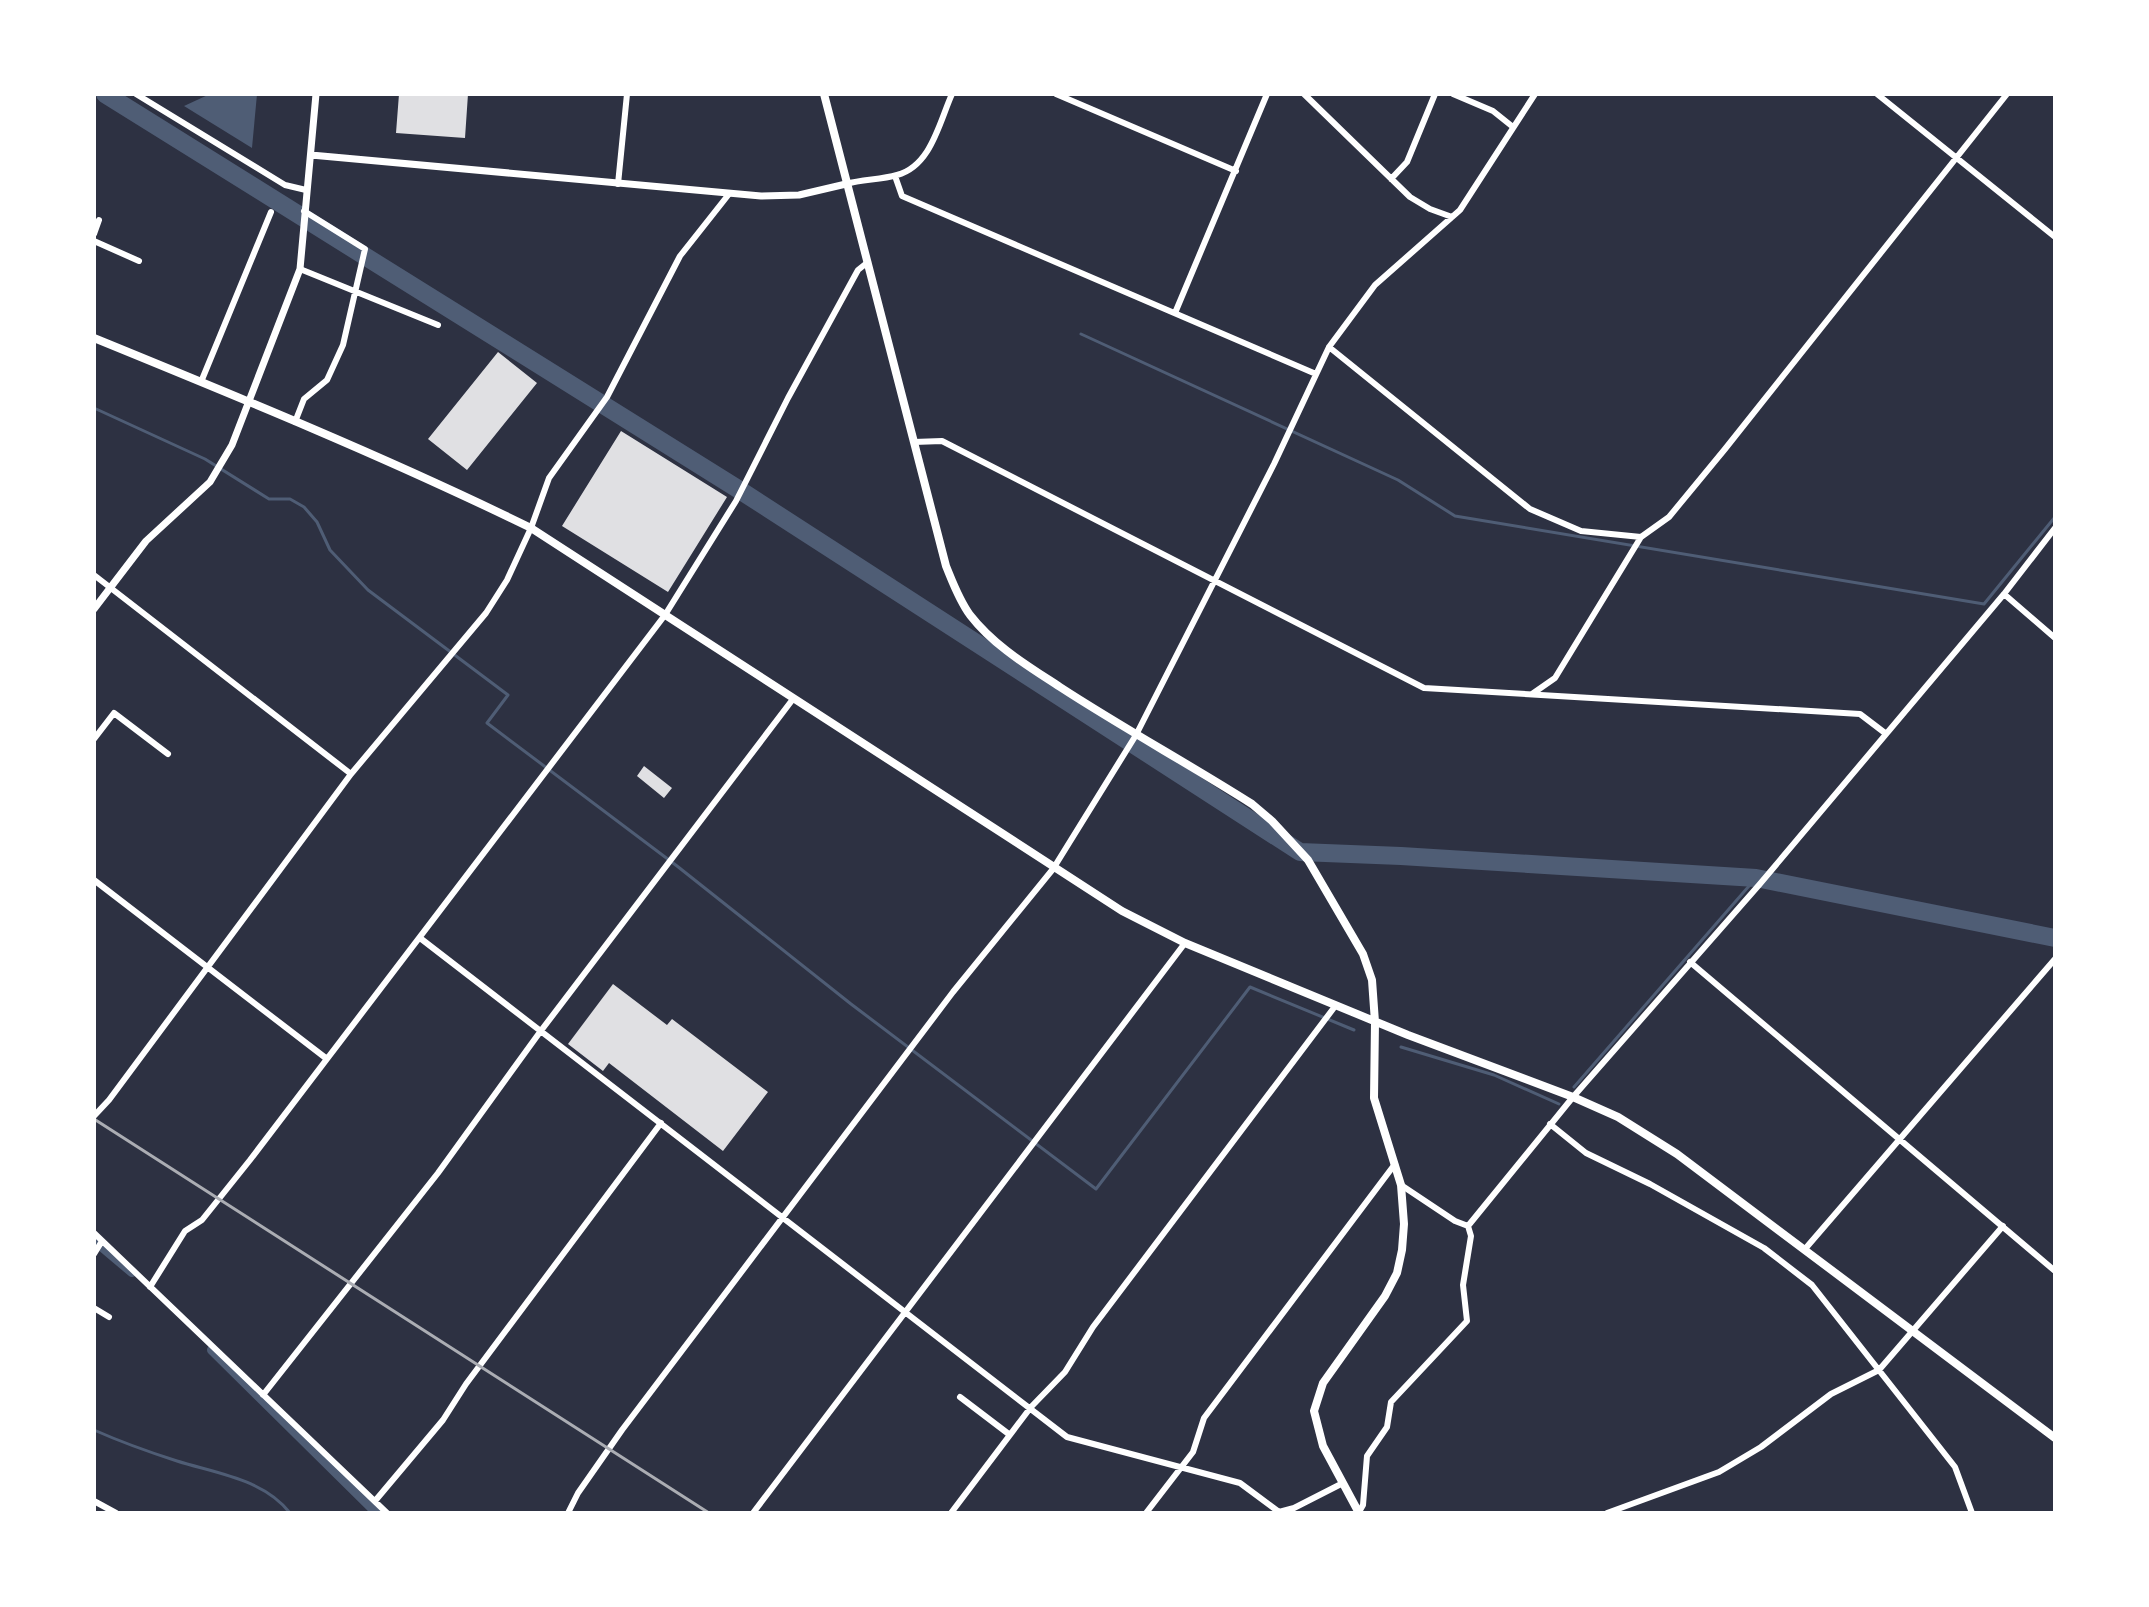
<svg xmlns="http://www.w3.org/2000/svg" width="2149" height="1607" font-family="'Open Sans',sans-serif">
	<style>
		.water { fill: #4f5d75 }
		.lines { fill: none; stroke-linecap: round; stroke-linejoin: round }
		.stream { stroke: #4f5d75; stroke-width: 3 }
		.canal { stroke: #4f5d75; stroke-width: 10 }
		.river { stroke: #4f5d75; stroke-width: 18 }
		.building { fill: #e0e0e3 }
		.minor { stroke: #fff; stroke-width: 6 }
		.tertiary { stroke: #fff; stroke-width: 7 }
		.secondary { stroke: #fff; stroke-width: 8 }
		.rail { stroke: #abadb3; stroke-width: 3 }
	</style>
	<rect width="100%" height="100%" fill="#2d3142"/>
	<path class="water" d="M210 94H257L252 148 184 106Z"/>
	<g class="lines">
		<path class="stream" d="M1081 334 1398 480 1455 516 1984 604 2055 517
			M94 408 205 459 269 499H290L304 507 317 522 330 550 368 590 508 695 487 723 677 866 851 1004 1096 1189 1250 987 1354 1030
			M1401 1047 1494 1075 1559 1104
			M1574 1087 1756 878
			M94 1430C121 1442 149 1452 177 1461 215 1473 264 1479 290 1513"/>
		<path class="canal" d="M94 1240 132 1272
			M212 1350 377 1513"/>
		<path class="river" d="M105 94 738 489 1300 852 1401 856 1756 878 2055 938"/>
	</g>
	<path class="building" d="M399 94H468L465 138 396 133Z
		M498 352 537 383 467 470 428 439Z
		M621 431 727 497 668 592 562 526Z
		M644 766 672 788 664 798 637 776Z
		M613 984 667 1025 672 1019 768 1092 723 1151 609 1063 603 1071 568 1044Z"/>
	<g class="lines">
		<path class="minor" d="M136 94 285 185 306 190
			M1056 94 1236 171
			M1304 94 1410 197 1430 209 1452 217
			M1453 94 1493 111 1513 127
			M1877 94 2055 237
			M895 176 902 196 1316 374
			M1391 179 1407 162 1435 94
			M618 184 627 94
			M846 184C863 179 880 180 897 175 931 166 939 123 952 94
			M94 234 99 220
			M94 241 139 261
			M300 269 438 325
			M1175 313 1267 94
			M1329 347 1530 509 1581 531 1641 537
			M201 382 271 212
			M295 422 304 399 327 380 343 345 365 249 304 211
			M914 442 942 441 1424 688 1860 714 1885 733
			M94 575 351 774
			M2004 594 2055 638
			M1532 694 1555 678 1641 537 1669 517 1725 449 2007 94
			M94 739 114 713 168 754
			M94 880 327 1059
			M420 938 1067 1437 1240 1483 1279 1512 1294 1508 1343 1483
			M1690 962 2055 1271
			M94 1116 109 1100 351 774 486 613 507 580 531 528 549 478 607 397 680 256 729 194
			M1550 1124 1586 1153 1650 1184 1764 1248 1812 1285 1955 1467 1972 1513
			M1401 1185 1455 1221 1468 1226
			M94 1233 387 1513
			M1805 1249 2055 959
			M94 1254 102 1241
			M150 1287 185 1231 202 1220 250 1160 665 615 736 501 788 398 858 270 868 262
			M94 1308 109 1317
			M263 1395 438 1173 540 1032 793 699
			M960 1397 1010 1435
			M94 1501 116 1513
			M375 1501 443 1420 466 1384 661 1123
			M1359 1512 1363 1505 1367 1456 1387 1427 1391 1402 1467 1321 1463 1285 1471 1236 1468 1226 1573 1097 1759 885 2004 594 2055 528
			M568 1513 578 1493 622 1430 953 992 1053 869 1136 735 1274 464 1329 347 1375 285 1460 210 1535 94
			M753 1513 1185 943
			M951 1513 1031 1407 1065 1372 1093 1327 1336 1005
			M1146 1513 1193 1452 1204 1418 1395 1164
			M1607 1513 1719 1472 1761 1447 1831 1394 1879 1370 2003 1226"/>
		<path class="tertiary" d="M311 155 761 196 799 195 846 184
			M94 609 146 541 210 482 232 445 300 269 316 94"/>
		<path class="secondary" d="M824 94 946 566C953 583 959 600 970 615 994 646 1028 666 1060 687 1123 728 1189 764 1252 804L1272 821 1308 860 1363 954 1372 980 1375 1022 1374 1098 1401 1185 1404 1224 1402 1250 1397 1273 1385 1296 1323 1383 1314 1411 1323 1446 1359 1513
			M94 338C241 398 388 458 531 528L1122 911 1185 943 1408 1035 1573 1097 1618 1117 1677 1154 2055 1438"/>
		<path class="rail" d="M94 1119 709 1513"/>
	</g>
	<rect width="2149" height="1607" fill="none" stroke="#ffffff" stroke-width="192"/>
</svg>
